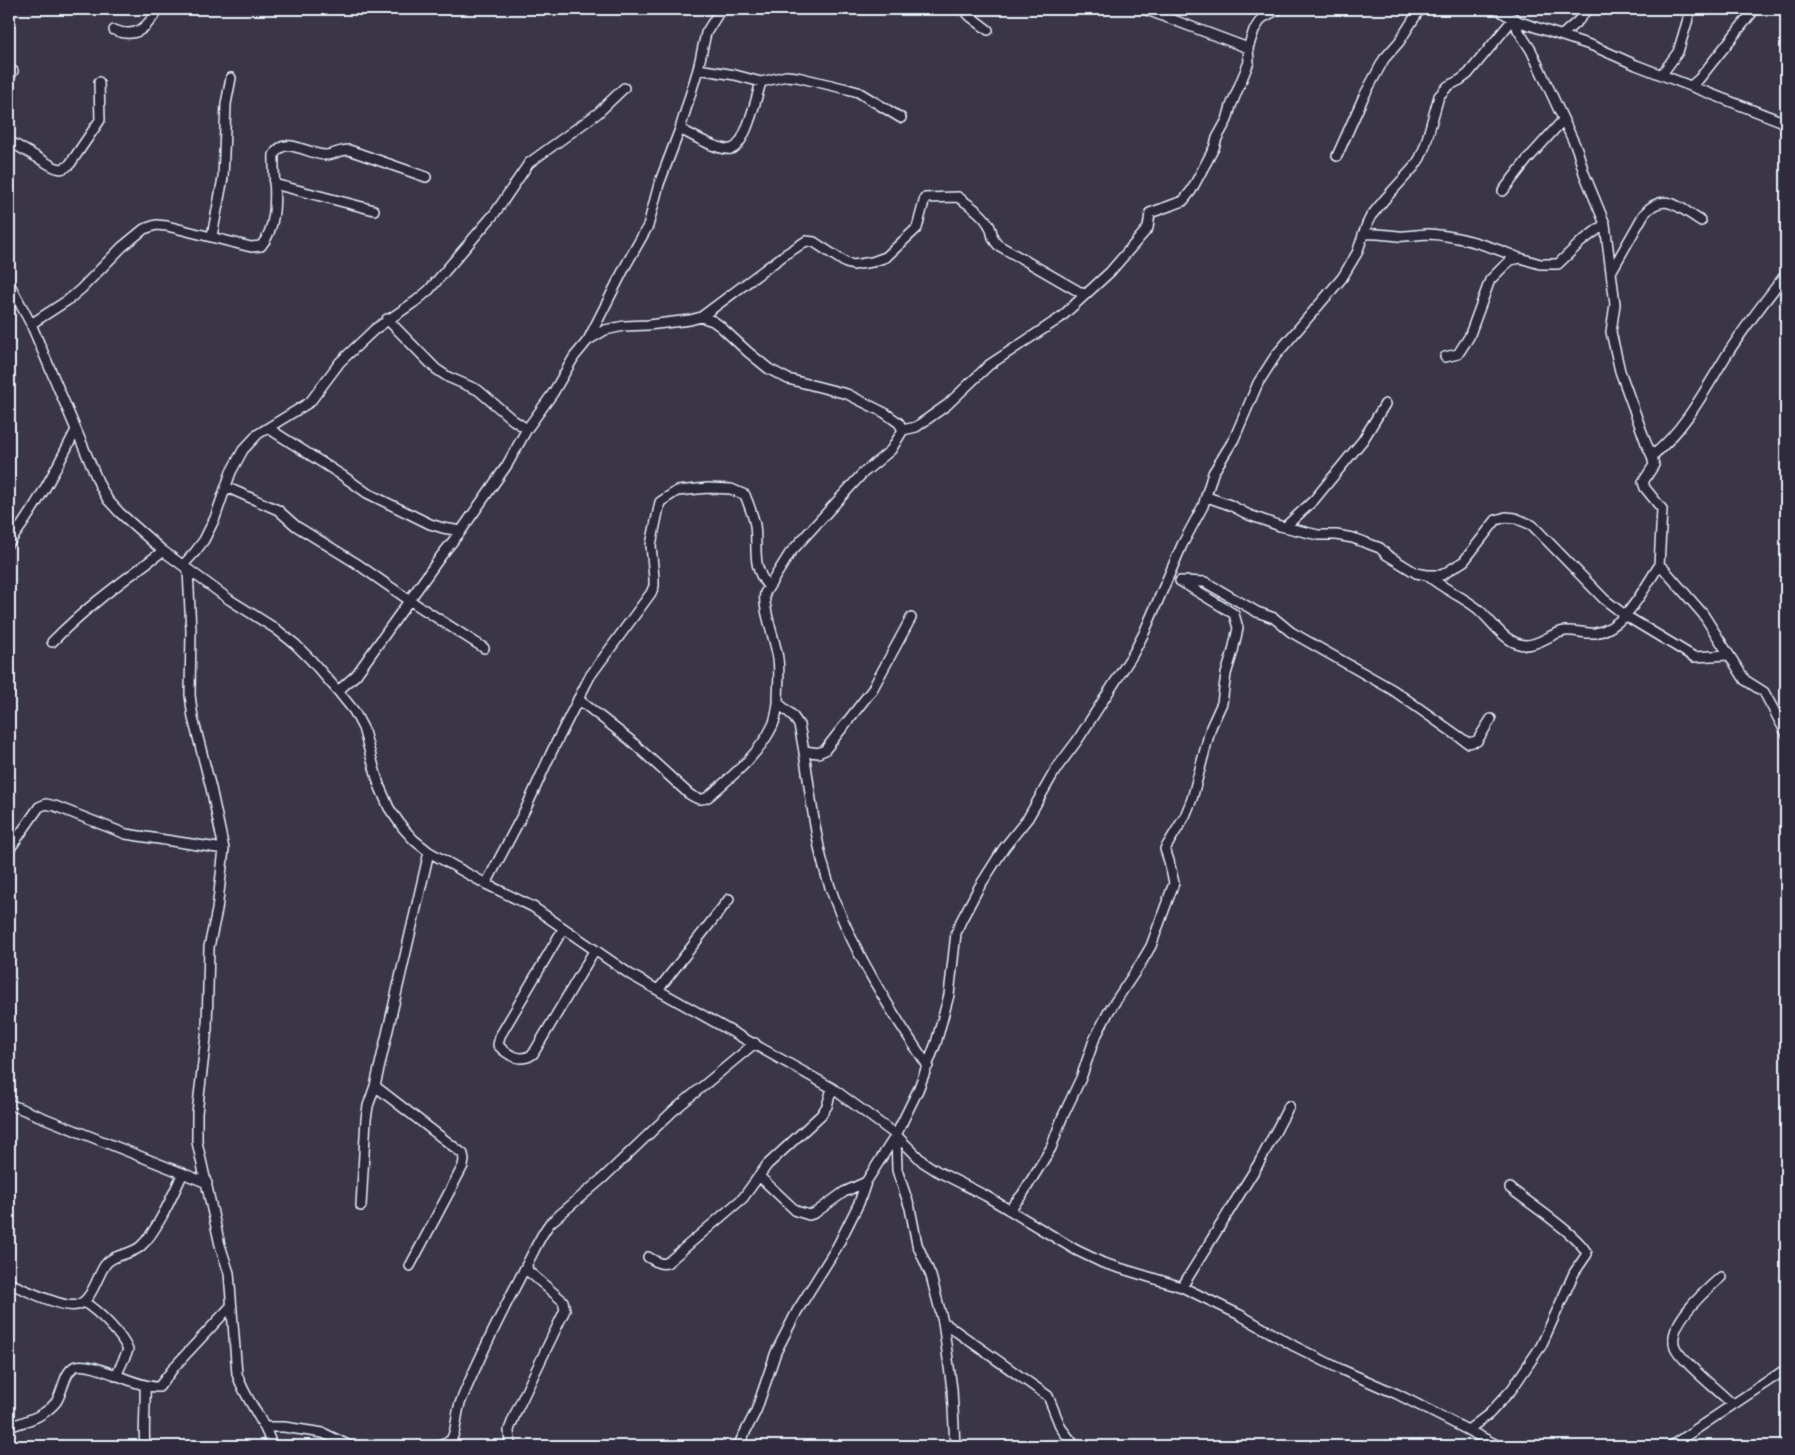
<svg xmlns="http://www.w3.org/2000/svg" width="1795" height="1455" font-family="'Architects Daughter',sans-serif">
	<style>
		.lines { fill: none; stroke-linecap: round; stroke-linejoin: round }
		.minor-casing { stroke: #e8f1f8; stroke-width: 12 }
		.minor { stroke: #2f2a3d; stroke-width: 9 }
	</style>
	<rect width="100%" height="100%" fill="#3a3648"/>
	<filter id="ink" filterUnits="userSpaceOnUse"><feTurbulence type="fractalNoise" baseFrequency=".02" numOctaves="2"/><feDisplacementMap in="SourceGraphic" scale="10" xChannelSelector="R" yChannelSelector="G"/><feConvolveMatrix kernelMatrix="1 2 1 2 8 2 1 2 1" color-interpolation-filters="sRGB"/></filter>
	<g filter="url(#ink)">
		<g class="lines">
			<defs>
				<path id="minor" d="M963 9 971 17 988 30
					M1144 9 1248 48
					M1500 9 1503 13 1520 22 1593 46 1636 65 1786 123
					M1514 18 1518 30 1531 50 1577 149 1584 173 1605 224 1615 304 1611 332 1620 371 1646 443 1652 456 1654 465 1643 482 1645 488 1662 509 1659 566 1663 568 1703 614 1745 680 1764 692 1786 733
					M114 30C136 39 147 28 158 9
					M1562 35 1579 20 1587 9
					M698 69 735 75 761 82 786 76 797 77 847 89 858 92 901 118
					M1662 74 1678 52 1691 9
					M9 78 13 71
					M1691 86 1699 79 1755 9
					M680 129C692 135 718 151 731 149 745 147 757 96 761 82
					M9 141 52 166C60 170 63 170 70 164L100 120 99 82
					M1337 156 1363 98 1384 59 1399 42 1420 9
					M274 184 374 210
					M1503 191 1527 160 1563 120
					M1363 234C1375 233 1386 235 1398 236 1409 237 1419 234 1429 234 1460 236 1491 246 1519 258
					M212 236 223 178 226 104 231 78
					M1611 272 1644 214C1664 190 1680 208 1701 221
					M9 283 31 324 100 486 108 500 120 513 163 551 230 600 276 629 295 644 311 660 338 691 354 711 363 728 379 785 389 808 403 828 414 840 429 852 486 884 533 907 631 975 832 1088 896 1135 923 1162 937 1171 986 1196 1076 1250 1103 1263 1182 1287 1240 1315 1294 1346 1340 1369 1397 1394 1499 1446
					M701 317 783 256 806 241 814 242 846 263 853 265 872 262 886 257 917 228 925 198 958 197C969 205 984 214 990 227 994 236 990 237 998 245L1085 295
					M387 319 436 369 448 377 478 390 513 420 527 429
					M31 324 68 300 81 289 122 247 144 229 156 225 167 226 251 247 261 246C281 223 273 184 274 155 284 134 309 155 325 155 333 155 340 150 349 150L426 177
					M588 340 605 330 624 326 648 325 690 320 701 317 713 321 720 326 748 352 769 369 788 379 847 394 885 413 899 423 903 430
					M1445 357 1458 354 1469 337 1490 280 1504 266 1511 260 1520 258 1540 264H1558L1581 242 1605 224
					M268 428 343 476 367 493 430 524 443 528 461 531
					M1652 456C1683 431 1703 394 1723 361 1741 331 1765 301 1786 274
					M226 487 278 510 296 526 356 563 409 600 484 648
					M1207 497 1230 505 1249 515 1280 526 1318 535H1336L1353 538 1380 548 1387 555 1416 573 1427 575H1442L1464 561 1496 520 1506 517 1515 518 1532 525 1604 599 1626 616 1694 657 1728 655
					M1285 527 1314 500 1363 440 1385 404
					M9 543C37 506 55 471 76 430
					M183 565 195 552 204 540 215 518 231 472 243 450 258 434 310 402 340 362 375 329 416 301 429 290 495 213 529 163 598 113 624 88
					M188 570 191 631 190 695 193 718 211 788 224 849 217 910 209 947 207 1029 197 1113V1142L220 1245 229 1273 237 1374C245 1400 265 1420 272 1446
					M1427 575C1443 589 1462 596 1478 609 1492 621 1506 645 1526 645 1540 645 1551 633 1565 631 1575 630 1585 634 1595 633 1626 628 1643 589 1659 566
					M1182 581 1205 582 1257 612 1274 618 1291 632 1393 690 1468 743 1477 741 1491 719
					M52 642C87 606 123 581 163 551
					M338 691 356 675 441 556 461 531 507 465 527 429 553 393 574 357 588 340 626 265 648 226 659 184 680 129 698 69 706 33 721 9
					M578 699 630 740 689 794C697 799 701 801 708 797 732 776 759 755 773 725 776 718 777 710 778 703
					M805 751 818 753 825 750 872 690 911 618
					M9 850 39 807 46 804 55 806 126 834 224 849
					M486 884 527 806 552 751 590 676 651 593 654 586V578L651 545 660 502 677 491 708 488 731 489 745 495C749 505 753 515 755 525 758 549 751 566 768 586
					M563 929 500 1036 498 1045C507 1055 521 1063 533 1054L594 951
					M658 990 729 899
					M928 1066C888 1008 841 933 823 864 811 819 809 771 799 725L792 715 778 703C778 688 780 673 778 659 776 641 762 608 765 593L790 553 862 474 891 450 903 430 916 427 947 405 989 365 1060 318 1110 272 1148 228 1150 213 1183 201 1191 191 1214 148 1217 138 1227 120 1231 106 1249 62 1248 48 1254 30 1262 18 1279 9
					M375 1086 463 1154 464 1160 463 1166 410 1266
					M9 1104 207 1183
					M896 1135 897 1170 910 1208 917 1244 931 1276 943 1322 952 1389 955 1446
					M759 1176 796 1211 809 1215 815 1213 844 1192 866 1182
					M361 1206 366 1119 368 1106 375 1086 429 852
					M1009 1210 1022 1195 1051 1148 1062 1118 1081 1078 1094 1040 1109 1011 1141 963 1151 946 1174 883 1169 861 1165 849 1185 816 1192 799 1211 727 1222 703 1226 674 1233 651 1238 628 1234 614 1180 581
					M648 1257C655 1261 660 1265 667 1263L743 1198 767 1165 821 1115 827 1106 832 1088
					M1721 1277C1706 1290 1666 1325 1675 1347 1680 1360 1720 1392 1732 1404
					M9 1283C23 1289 64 1309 77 1305 92 1301 97 1276 105 1265 114 1253 130 1256 141 1246 157 1232 174 1192 183 1173
					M1182 1287 1259 1163 1289 1106
					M84 1302C99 1312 121 1333 128 1350L116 1376
					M943 1322 1048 1396 1061 1428 1075 1446
					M145 1385C146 1406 143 1426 145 1446
					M9 1427C26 1421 44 1417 56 1402 63 1393 64 1370 76 1366 94 1361 136 1388 159 1387L175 1366 231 1306
					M265 1427H284L323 1433 350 1446
					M1468 1430 1489 1414 1512 1389 1541 1346 1574 1273 1587 1254C1581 1237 1526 1201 1510 1188
					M440 1446C444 1444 450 1442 452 1438 457 1429 456 1412 461 1401 480 1355 503 1310 526 1266 534 1251 540 1236 550 1223L603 1178 673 1111 755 1043
					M510 1446 509 1430 516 1412 565 1310 563 1301 528 1271 527 1266
					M738 1446 756 1411 776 1352 797 1311 837 1247 859 1203 866 1182 896 1135 918 1090 936 1043 949 995 956 933 961 921 978 889 1004 848 1028 818 1056 769 1077 741 1133 654 1144 633 1182 545 1203 506 1213 473 1234 439 1258 383 1276 355 1342 278 1357 253 1367 224 1371 216 1384 200 1414 167 1420 158 1425 146 1439 96 1448 86 1460 80 1468 74 1514 18
					M1671 1446 1786 1369"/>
			</defs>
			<use href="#minor" class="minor-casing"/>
			<use href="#minor" class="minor"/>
		</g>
	</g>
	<rect width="1795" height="1455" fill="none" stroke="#2f2a3d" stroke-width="30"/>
	<rect x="15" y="15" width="1765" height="1425" fill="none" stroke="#e8f1f8" stroke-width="2" filter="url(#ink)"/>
</svg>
